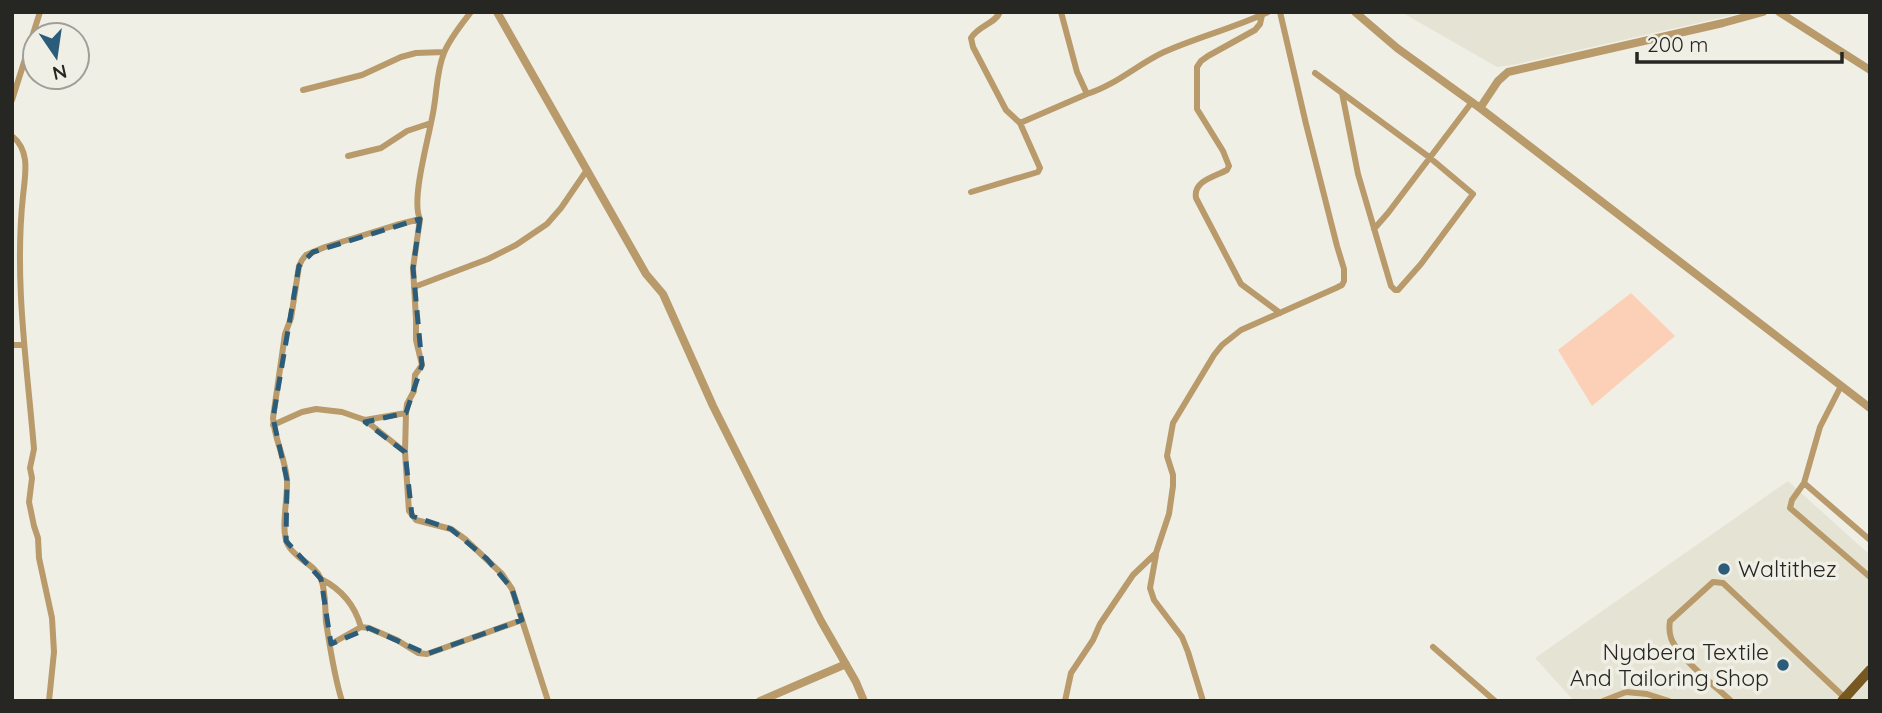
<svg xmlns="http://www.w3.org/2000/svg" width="1882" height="713" font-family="Quicksand,sans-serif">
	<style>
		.built { fill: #e5e4d4 }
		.green { fill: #fcd0b6 }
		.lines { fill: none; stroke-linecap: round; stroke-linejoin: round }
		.minor { stroke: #b99a6b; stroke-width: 6 }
		.tertiary { stroke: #b99a6b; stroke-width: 8 }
		.primary { stroke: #785821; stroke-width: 10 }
		.marked { fill: none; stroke: #2b5d7a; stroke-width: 5; stroke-dasharray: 14 9; stroke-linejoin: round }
		.poi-dot { fill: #2b5d7a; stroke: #f0efe6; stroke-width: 2.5 }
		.labels { text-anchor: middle; stroke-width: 7; stroke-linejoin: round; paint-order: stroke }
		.poi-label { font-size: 23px; fill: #262622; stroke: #f0efe6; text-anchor: start }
	</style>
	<rect width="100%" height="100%" fill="#f0efe6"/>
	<path class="built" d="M1401 12H1746L1513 65 1497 67Z
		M1788 481 1870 555V701H1574L1535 658Z"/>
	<path class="green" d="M1631 293 1675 336 1592 406 1558 350Z"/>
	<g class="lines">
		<path class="minor" d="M471 12C461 25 450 38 444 53 437 70 437 89 434 107 431 131 410 199 420 219L413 268 416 319V340L422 365 415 375 414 391 407 404 406 413 405 452 409 511 416 520 451 529 465 539 502 574 512 589 548 701
			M1061 12 1077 72 1087 94C1116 85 1138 64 1164 52 1198 37 1234 28 1268 12
			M1262 15 1260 24 1255 30 1208 56 1201 61 1197 67V109L1223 151 1229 166 1227 170C1214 177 1193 181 1196 198L1241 284 1280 313
			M1315 73 1429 157 1473 194 1421 264 1398 290H1395L1391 286 1358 174 1342 93
			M303 90 362 75 401 57 416 53 444 52
			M12 100 40 12
			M1020 123 1087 94
			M12 136C31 151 25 175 23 196 14 280 27 365 34 449L30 468 32 478 29 502 34 526 38 538 39 558 52 618 54 652 49 701
			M348 156 381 148 407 131 431 123
			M971 192 1038 172 1040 168 1020 123 1006 110 973 47 971 38C979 25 995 24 1000 12
			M1374 229 1388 213 1472 102
			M414 287 488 259 516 245 547 224 561 208 587 170
			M12 345H24
			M1841 386 1820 427 1804 483 1792 500 1790 508 1870 577
			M365 420 405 452
			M273 425 302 412 316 409 342 412 365 420 406 413
			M1804 483 1870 540
			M1156 555 1150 588 1154 600 1182 637 1188 652 1203 701
			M321 579C341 589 355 606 361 627
			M331 644 361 627 369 628 397 640 418 653 427 654 522 620
			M1433 647 1495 701
			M342 701C334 676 330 647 326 622 325 608 326 592 321 579 315 564 295 559 288 545 280 530 288 498 287 481 286 459 274 439 273 418L285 334 291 318 299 266 302 260 306 255 325 247 396 225 420 219
			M1065 701 1071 673 1093 640 1100 624 1133 575 1156 553 1169 514 1173 486V475L1167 456 1173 423 1214 355 1222 345 1241 330 1336 288 1342 285 1344 281V269L1337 246 1306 124 1280 12
			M1603 701 1626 692 1647 694 1669 701
			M1731 701C1716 687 1677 656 1671 638 1669 632 1669 627 1670 621L1713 582 1723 583 1845 698"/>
		<path class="tertiary" d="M497 12 646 274 663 294 713 406 821 621 856 682 864 701
			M1355 12 1397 48 1480 108 1870 408
			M1779 12 1870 70
			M1480 108 1498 81 1508 72 1723 23 1763 12
			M760 701 846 664"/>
		<path class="primary" d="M1842 701 1870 670"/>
	</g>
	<path class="marked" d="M420 219 413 268 422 365 406 413 365 422 405 452 412 516 451 529 487 559 512 589 522 620 427 654 369 628 331 644 321 579 286 541 287 480 273 418 299 266 313 252Z"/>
	<g class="poi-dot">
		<circle cx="1724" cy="569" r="7"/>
		<circle cx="1783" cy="665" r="7"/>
	</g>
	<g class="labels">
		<g class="poi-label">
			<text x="1738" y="577">Waltithez</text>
			<text x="1769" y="660" text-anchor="end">Nyabera Textile<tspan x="1769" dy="26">And Tailoring Shop</tspan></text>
		</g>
	</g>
	<rect width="1882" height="713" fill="none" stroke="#262622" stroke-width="28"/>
	<g transform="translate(56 56) rotate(167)"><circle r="33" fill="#f0efe6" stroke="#9f9f98" stroke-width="2"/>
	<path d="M0-5L12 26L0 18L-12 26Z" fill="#2b5d7a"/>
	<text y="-10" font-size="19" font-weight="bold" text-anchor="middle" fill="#262622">N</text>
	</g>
	<path d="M1637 52v10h205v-10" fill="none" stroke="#262622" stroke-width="3.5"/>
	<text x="1647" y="52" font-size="21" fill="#262622" stroke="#f0efe6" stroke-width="5" paint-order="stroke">200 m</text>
</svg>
